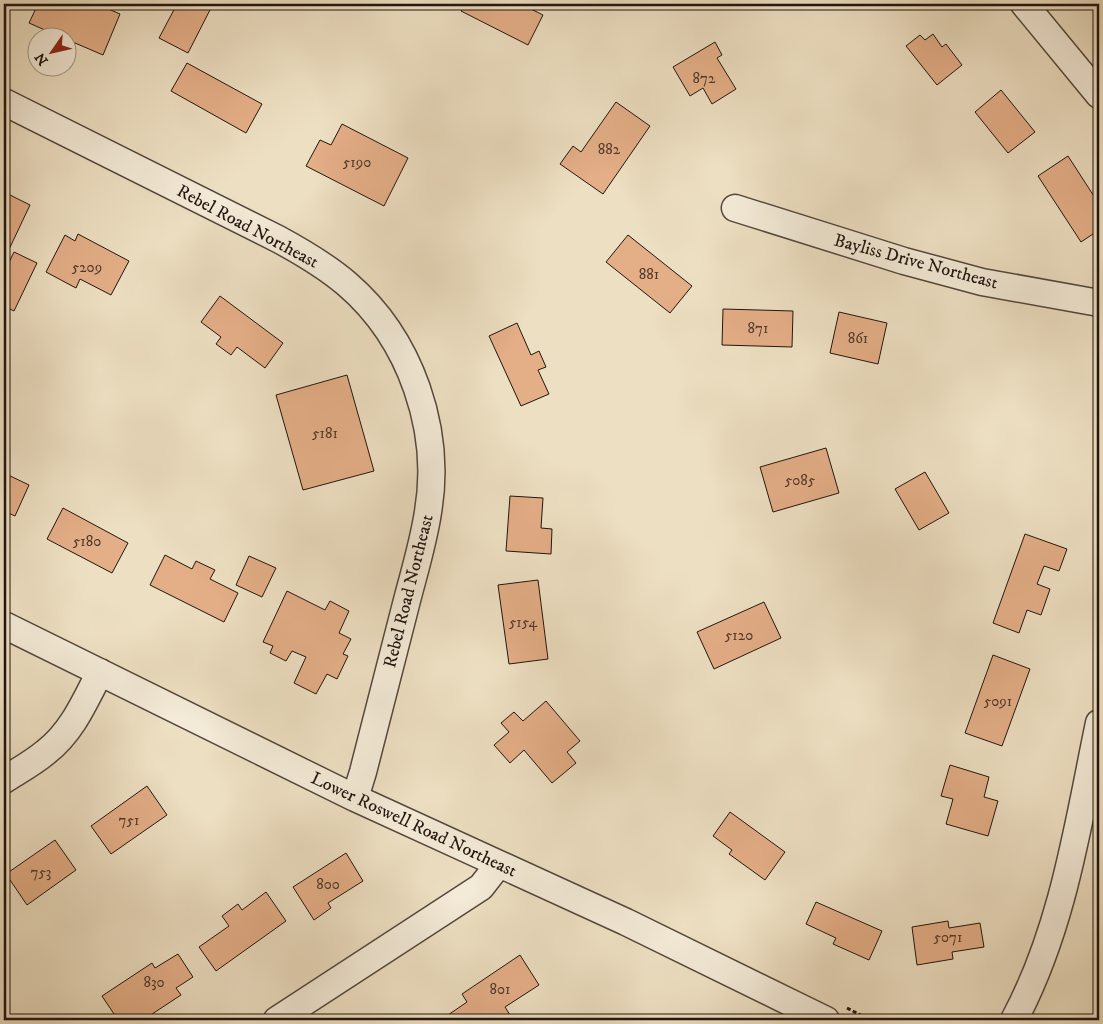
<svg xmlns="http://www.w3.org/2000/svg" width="1103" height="1024" font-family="'IM FELL DW Pica',serif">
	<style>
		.building { fill: #e4ae87; stroke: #20150f }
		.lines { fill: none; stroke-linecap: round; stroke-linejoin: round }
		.minor-casing { stroke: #53483c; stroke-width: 29 }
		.path { stroke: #20150f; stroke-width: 3; stroke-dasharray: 4 2.5; stroke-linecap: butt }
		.minor { stroke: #f3ead7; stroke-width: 26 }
		.labels { text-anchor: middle; stroke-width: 4; stroke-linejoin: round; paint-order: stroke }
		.number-label { font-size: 15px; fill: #513b2d }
		.street-label { font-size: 18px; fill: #20150f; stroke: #f3ead7 }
	</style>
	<rect width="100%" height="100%" fill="#eddfc2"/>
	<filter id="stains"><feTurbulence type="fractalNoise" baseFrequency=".004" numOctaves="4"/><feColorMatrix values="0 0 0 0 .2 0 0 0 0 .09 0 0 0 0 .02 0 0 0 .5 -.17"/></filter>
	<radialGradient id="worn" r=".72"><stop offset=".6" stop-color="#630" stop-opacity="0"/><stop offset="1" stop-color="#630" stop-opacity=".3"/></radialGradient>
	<path class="building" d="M38 4H97L120 14 103 55 68 40V38H63L29 23Z
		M177 4H213L188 53 159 38Z
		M465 4H521L543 15 528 45 461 11Z
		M933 34 942 47 946 44 962 65 937 85 906 46 920 35 925 40Z
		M715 42 722 55 717 58 736 89 712 104 703 88 690 96 673 67Z
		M187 63 262 104 246 133 171 91Z
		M1001 90 1035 132 1008 153 975 112Z
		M616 102 650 126 603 194 560 164 573 146 581 152Z
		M342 124 408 158 384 206 306 166 320 140 331 145Z
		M1068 156 1099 204V230L1081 242 1038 176Z
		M4 192 30 205 4 260Z
		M78 234 129 261 111 295 80 279 76 288 46 272 65 235 75 241Z
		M628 235 692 286 670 313 606 262Z
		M14 252 37 263 14 311 4 306V273Z
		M220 296 283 343 265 368 237 347 231 355 216 344 221 337 201 322Z
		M723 309 793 311 792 347 722 345Z
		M839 312 887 323 878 364 830 353Z
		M517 323 531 355 539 351 546 367 538 370 549 394 521 406 489 336Z
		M347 375 374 471 303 490 276 395Z
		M826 448 839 493 773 512 760 467Z
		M925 472 949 513 919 530 895 489Z
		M4 473 29 485 15 516 4 511Z
		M510 496 543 498 541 528 552 529 551 554 506 551Z
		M63 508 128 543 112 573 47 539Z
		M1025 534 1067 549 1059 571 1044 566 1037 584 1050 589 1041 615 1027 610 1019 633 993 623Z
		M165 555 192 569 196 561 215 570 210 579 238 593 224 622 150 585Z
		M249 556 276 568 262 597 236 585Z
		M538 580 548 659 509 664 498 585Z
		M287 591 325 610 330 601 349 611 339 633 351 639 343 654 348 656 337 679 327 674 316 694 294 683 306 657 292 651 286 661 270 653 273 646 263 642Z
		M764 602 781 638 714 669 697 632Z
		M993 655 1030 669 1002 746 965 733Z
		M546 701 580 741 567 752 576 763 552 783 524 750 510 763 494 745 509 732 501 723 514 712 523 721Z
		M950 765 989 777 984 797 998 801 988 836 946 824 953 799 941 796Z
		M147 786 167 815 111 854 91 826Z
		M730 812 785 852 765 880 729 854 732 850 713 836Z
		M55 840 76 870 27 905 6 874Z
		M346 853 363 881 328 903 331 908 314 920 293 887Z
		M266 892 286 921 216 971 199 947 229 926 222 916 238 904 242 910Z
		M816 902 882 931 869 960 833 944 836 938 806 924Z
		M948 921 949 928 980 923 984 947 952 952 953 959 917 965 912 927Z
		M178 954 193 977 176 988 181 995 143 1020H118L102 996 152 963 155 968Z
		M520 955 539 985 505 1007 510 1015 502 1020H490L488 1017 483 1020H452L448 1015 467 1002 462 994Z"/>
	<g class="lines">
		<defs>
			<path id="minor" d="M1024 4 1099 95
				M4 102 278 239C302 252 326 266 347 284 411 339 442 430 428 512 423 545 413 576 405 608 391 663 377 718 363 772L355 798
				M735 208 904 261 982 282 1099 303
				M4 625 355 798 626 922 826 1020
				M4 780C18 771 33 763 46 752 72 732 85 701 100 672
				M277 1020 481 887 499 864
				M1014 1020C1063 929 1078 824 1099 723"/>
		</defs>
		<use href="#minor" class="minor-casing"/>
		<path class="path" d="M847 1008 870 1020"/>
		<use href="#minor" class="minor"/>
	</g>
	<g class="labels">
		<g class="number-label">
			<text x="704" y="83">872</text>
			<text x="609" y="154">882</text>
			<text x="357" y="167">5190</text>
			<text x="87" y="272">5209</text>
			<text x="649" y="279">881</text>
			<text x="758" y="333">871</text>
			<text x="858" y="343">861</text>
			<text x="325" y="438">5181</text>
			<text x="800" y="485">5085</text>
			<text x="87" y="546">5180</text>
			<text x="523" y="627">5154</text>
			<text x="739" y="640">5120</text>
			<text x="998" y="706">5091</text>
			<text x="129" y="825">751</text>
			<text x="41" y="877">753</text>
			<text x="328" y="889">800</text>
			<text x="948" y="942">5071</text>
			<text x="154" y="987">830</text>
			<text x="500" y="994">801</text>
		</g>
		<g class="street-label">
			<text transform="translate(248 226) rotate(28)" y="6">Rebel Road Northeast</text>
			<text transform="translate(916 261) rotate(15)" y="6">Bayliss Drive Northeast</text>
			<text transform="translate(408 591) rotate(-76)" y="6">Rebel Road Northeast</text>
			<text transform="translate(414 824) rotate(25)" y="6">Lower Roswell Road Northeast</text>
		</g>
	</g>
	<rect width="1103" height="1024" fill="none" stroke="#eddfc2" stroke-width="20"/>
	<rect x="5" y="5" width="1093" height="1014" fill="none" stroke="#20150f" stroke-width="2.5"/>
	<rect x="10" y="10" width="1083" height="1004" fill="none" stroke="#20150f"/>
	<g transform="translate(52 52) rotate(236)"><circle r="24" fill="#f3ead7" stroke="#9f9587"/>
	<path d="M0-4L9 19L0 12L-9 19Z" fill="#8f2418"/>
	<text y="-8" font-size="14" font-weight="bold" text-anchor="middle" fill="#20150f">N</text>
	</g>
	<rect width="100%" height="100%" filter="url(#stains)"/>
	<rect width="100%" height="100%" fill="url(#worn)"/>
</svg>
